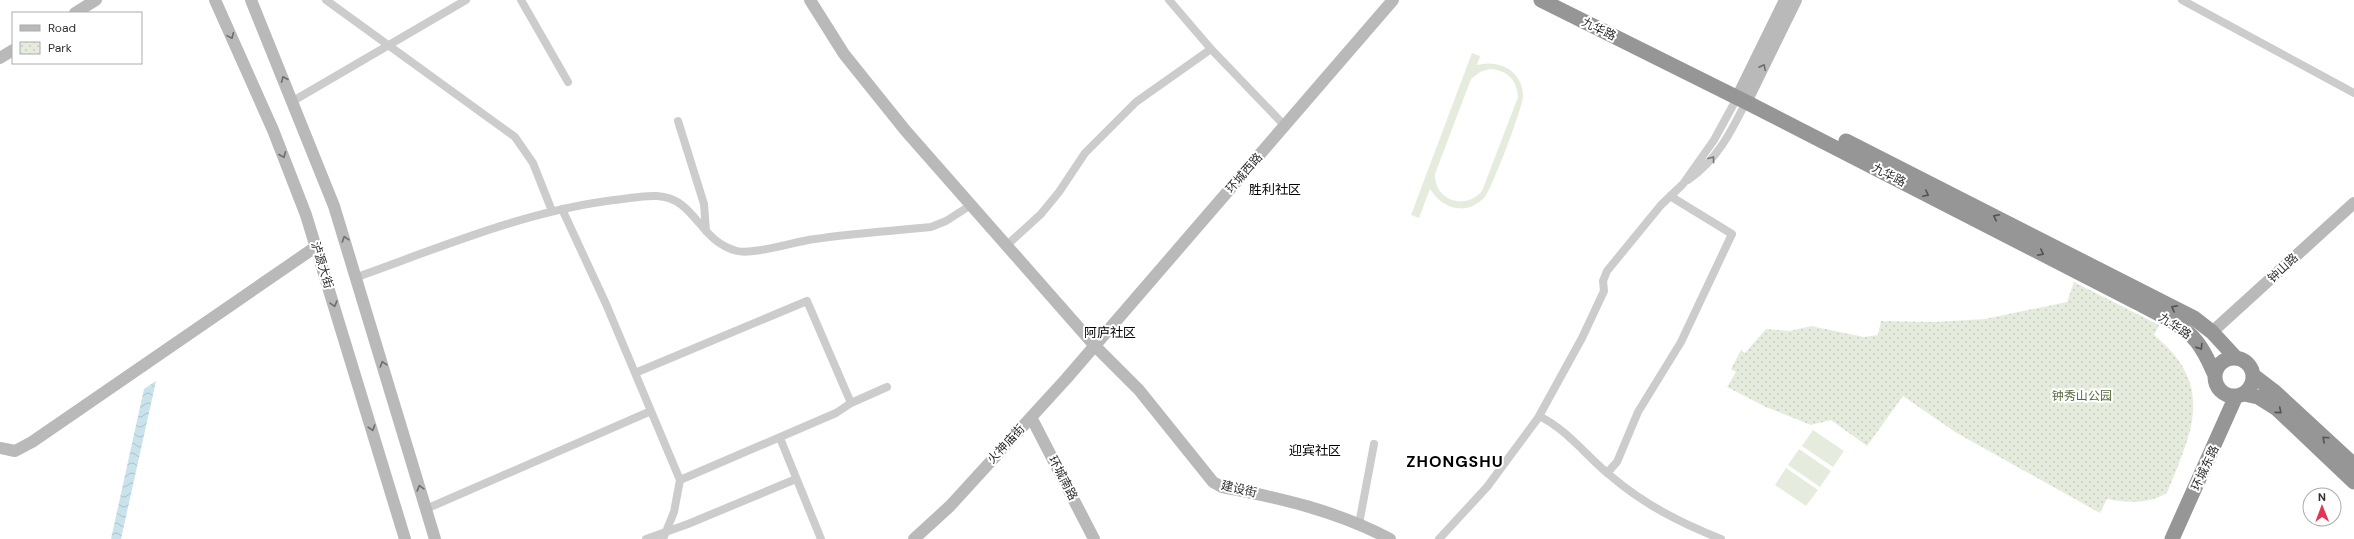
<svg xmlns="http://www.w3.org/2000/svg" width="2354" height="539" font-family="'DM Sans','Noto Sans SC',sans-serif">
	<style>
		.grass { fill: #e6ecdd; fill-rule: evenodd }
		.park { fill: url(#park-dots) }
		.water { fill: url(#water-waves) }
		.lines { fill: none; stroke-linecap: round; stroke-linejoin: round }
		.street { stroke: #ccc; stroke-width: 8 }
		.secondary { stroke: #b9b9b9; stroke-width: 12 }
		.highway { stroke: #969696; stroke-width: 15 }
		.oneway { stroke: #6d6d6d }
		.oneway2 { stroke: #767676 }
		.oneway3 { stroke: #535353 }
		.labels { text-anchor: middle; stroke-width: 4; stroke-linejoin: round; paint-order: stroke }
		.street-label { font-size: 12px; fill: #2f2f2f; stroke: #fff }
		.park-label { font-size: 12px; fill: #576a3c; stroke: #fff }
		.neighbourhood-label { font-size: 13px; fill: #000; stroke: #fff }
		.district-label { font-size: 16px; font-weight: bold; letter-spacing: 1px; fill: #000; stroke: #fff }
	</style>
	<defs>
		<pattern id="park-dots" width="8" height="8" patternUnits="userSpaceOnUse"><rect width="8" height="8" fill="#e6ecdd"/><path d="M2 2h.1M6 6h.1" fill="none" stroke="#c6cbbe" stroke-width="1.8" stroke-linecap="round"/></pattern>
		<pattern id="water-waves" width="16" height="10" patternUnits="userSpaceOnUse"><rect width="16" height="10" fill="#c9e2eb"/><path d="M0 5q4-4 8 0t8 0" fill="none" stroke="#adc2ca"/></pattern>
	</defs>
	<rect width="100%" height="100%" fill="#fff"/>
	<path class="grass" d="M1472 53 1480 56 1477 65C1499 59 1523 71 1523 96 1523 107 1493 186 1485 197 1467 216 1443 210 1430 189L1419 218 1411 215ZM1490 69C1507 70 1517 80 1518 97L1482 191C1465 211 1434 200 1435 174L1471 79 1480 72Z
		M1813 430 1844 451 1833 467 1802 446Z
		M1799 449 1831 471 1820 487 1788 465Z
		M1786 468 1818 490 1806 506 1775 485Z"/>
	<path class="park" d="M2074 282 2159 325 2154 335C2216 386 2192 431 2167 493 2149 504 2128 503 2107 499L2100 513 1955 432 1903 396 1867 446 1831 420 1811 425 1766 407 1727 387 1736 372 1731 369 1741 350 1745 353 1766 329 1790 331 1811 326 1864 337 1878 335 1881 321 1934 322 1985 319 2067 302Z"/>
	<path class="water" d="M156 381 121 539H111L144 389Z"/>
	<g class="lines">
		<path class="street" d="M326 0 515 137 533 163 552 211
			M521 0 568 82
			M1169 0 1211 49 1285 126
			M2182 0 2354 93
			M293 101 466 0
			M678 121 704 204 706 231
			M1688 180C1717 160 1731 132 1746 102
			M562 209 606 304 680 480 674 512 663 539
			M1007 245 1041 214 1059 192 1085 153 1136 102 1211 49
			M357 277C441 247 526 211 614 200 628 199 643 195 657 196 696 198 698 241 737 251 754 255 796 241 815 239 853 233 893 231 931 227L946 221 971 205
			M635 373 807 301 851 403
			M1539 416C1568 430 1587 457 1612 477 1645 505 1681 523 1721 539
			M780 438 821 539
			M1607 473 1617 462 1638 412 1681 342 1732 234 1670 196
			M680 480 836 413 851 403 887 387
			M426 509 651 411
			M1359 524 1374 444
			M646 539 688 524 796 479
			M1439 539 1487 487 1538 418 1582 338 1604 291 1603 281 1607 271 1661 205 1683 184 1714 140 1737 98"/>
		<path class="secondary" d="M215 0 273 130 306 215 405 539
			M251 0 334 206 435 539
			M810 0 844 54 905 130 1095 346 1139 390 1213 482 1222 487C1281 498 1337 511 1390 539
			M75 13 96 0
			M0 58 13 50
			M1737 98 1785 0
			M1746 102 1796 0
			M2212 332 2354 203
			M1031 417 1094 539
			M0 448 15 451 32 442 317 246
			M914 539 950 506 1066 379 1393 0"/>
		<path class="highway" d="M1541 0 1746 102 2138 303C2158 314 2183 324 2197 342 2205 352 2210 364 2215 375
			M1846 141 2194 318 2212 332 2236 358
			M2215 377a19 19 0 1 1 38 0a19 19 0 1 1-38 0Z
			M2254 376 2275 392 2354 465
			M2244 394 2258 397 2277 409 2354 482
			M2172 539 2236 396"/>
	</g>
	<defs><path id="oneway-chevron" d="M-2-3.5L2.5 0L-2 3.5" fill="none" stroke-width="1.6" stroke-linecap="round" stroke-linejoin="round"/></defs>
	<g class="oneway">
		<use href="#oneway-chevron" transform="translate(231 36) rotate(66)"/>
		<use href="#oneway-chevron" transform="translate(1763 67) rotate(-64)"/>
		<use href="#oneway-chevron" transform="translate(284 79) rotate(-113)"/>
		<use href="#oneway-chevron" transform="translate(283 155) rotate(68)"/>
		<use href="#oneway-chevron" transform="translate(345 239) rotate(-108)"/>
		<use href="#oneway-chevron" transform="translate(334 304) rotate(74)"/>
		<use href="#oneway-chevron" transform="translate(383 364) rotate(-107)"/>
		<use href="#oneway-chevron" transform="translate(372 428) rotate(73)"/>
		<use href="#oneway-chevron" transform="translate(420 488) rotate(-106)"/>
	</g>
	<use class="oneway2" href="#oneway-chevron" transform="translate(1712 159) rotate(-53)"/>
	<g class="oneway3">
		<use href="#oneway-chevron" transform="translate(1926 194) rotate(27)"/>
		<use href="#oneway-chevron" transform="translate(1996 217) rotate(-153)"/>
		<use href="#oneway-chevron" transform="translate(2041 253) rotate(27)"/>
		<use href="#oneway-chevron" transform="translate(2174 308) rotate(-153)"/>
		<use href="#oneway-chevron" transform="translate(2200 347) rotate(58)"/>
		<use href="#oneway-chevron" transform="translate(2279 411) rotate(40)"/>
		<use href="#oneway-chevron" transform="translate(2325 439) rotate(-137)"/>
	</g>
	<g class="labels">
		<g class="street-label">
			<text transform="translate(1599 29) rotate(26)" y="4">九华路</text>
			<text transform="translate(1244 173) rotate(-49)" y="4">环城西路</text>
			<text transform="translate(1889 175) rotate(27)" y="4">九华路</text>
			<text transform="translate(322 265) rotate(73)" y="4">泸源大街</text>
			<text transform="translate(2283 268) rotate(-43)" y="4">钟山路</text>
			<text transform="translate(2175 326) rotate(34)" y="4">九华路</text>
			<text transform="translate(1006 444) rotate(-47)" y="4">火神庙街</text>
			<text transform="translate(2205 468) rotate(-65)" y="4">环城东路</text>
			<text transform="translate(1063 478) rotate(63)" y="4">环城南路</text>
			<text transform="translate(1239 489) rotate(13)" y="4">建设街</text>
		</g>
		<g class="park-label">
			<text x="2082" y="400">钟秀山公园</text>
		</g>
		<g class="neighbourhood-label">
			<text x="1275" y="194">胜利社区</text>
			<text x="1110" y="337">阿庐社区</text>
			<text x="1315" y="455">迎宾社区</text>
		</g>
		<g class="district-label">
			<text x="1455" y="467">ZHONGSHU</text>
		</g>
	</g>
	<rect x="12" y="12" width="130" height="52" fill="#ffffff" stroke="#acacac"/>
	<rect x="20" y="25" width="20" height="6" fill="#b9b9b9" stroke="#acacac"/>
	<text x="48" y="32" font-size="12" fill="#2f2f2f">Road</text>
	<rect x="20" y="42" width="20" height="12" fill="url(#park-dots)" stroke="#acacac"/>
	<text x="48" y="52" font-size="12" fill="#2f2f2f">Park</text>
	<g transform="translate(2322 507) rotate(359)"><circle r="19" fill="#ffffff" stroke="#acacac"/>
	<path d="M0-3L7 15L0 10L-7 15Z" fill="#e43353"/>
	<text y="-6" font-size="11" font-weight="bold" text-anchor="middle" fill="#2f2f2f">N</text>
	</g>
</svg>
